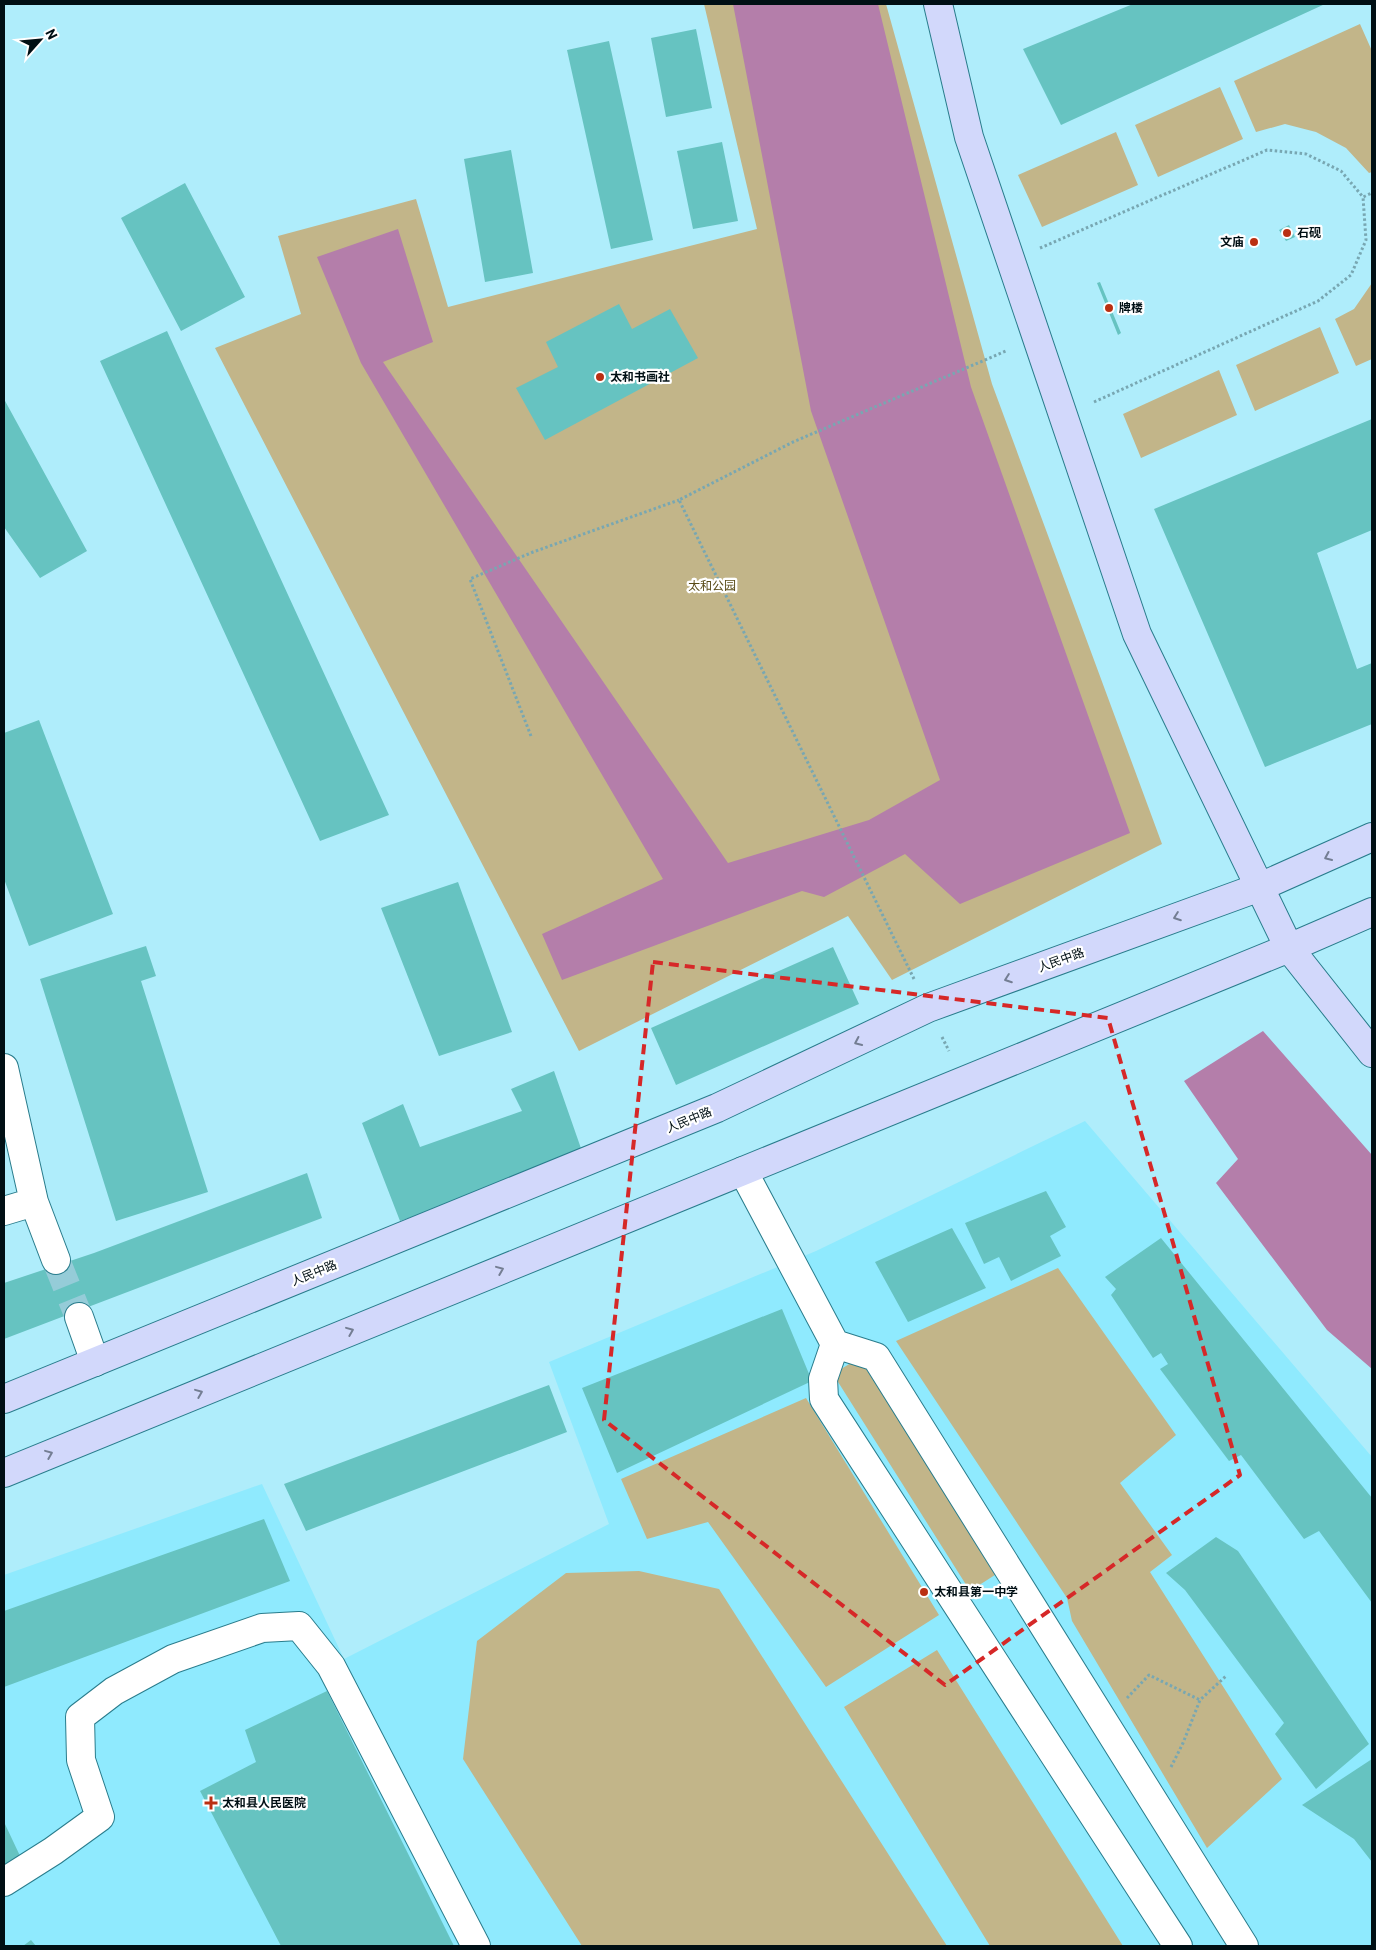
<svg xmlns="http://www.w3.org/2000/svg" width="1376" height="1950" font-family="Barlow,'Noto Sans SC',sans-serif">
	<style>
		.built { fill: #8feafe }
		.green { fill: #c2b589 }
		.water { fill: #b47eaa }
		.building { fill: #66c3c1 }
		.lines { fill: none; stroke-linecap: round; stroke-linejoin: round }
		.street-tunnel { stroke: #95ccd8; stroke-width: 28; stroke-dasharray: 28 14; stroke-linecap: butt }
		.street-casing { stroke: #297c8c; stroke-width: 30 }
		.secondary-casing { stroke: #297c8c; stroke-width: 30 }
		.path { stroke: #78a7b2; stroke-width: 3; stroke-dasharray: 2.5 2.5; stroke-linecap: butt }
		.street { stroke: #fff; stroke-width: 28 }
		.secondary { stroke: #d2d8fb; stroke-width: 28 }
		.oneway { stroke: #747e93 }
		.marked { fill: none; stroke: #d62828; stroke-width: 4; stroke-dasharray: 10 6; stroke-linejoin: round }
		.poi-dot { fill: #ba2f12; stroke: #fff; stroke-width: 2 }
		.labels { text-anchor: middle; stroke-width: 4.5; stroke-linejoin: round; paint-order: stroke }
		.poi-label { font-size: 12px; font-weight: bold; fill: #000f14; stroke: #fff; text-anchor: start }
		.park-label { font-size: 12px; fill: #584a16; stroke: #fff }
		.street-label { font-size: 12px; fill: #000f14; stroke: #fff }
	</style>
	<rect width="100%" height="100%" fill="#afedfb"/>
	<path class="built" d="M1085 1121 1372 1457V1946H4V1575L262 1484 344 1659 609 1524 549 1362 816 1251Z"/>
	<path class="green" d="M704 4H886L992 384 1162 844 892 980 848 916 579 1051 215 348 301 314 278 236 416 199 448 307 757 229Z
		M1360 24 1372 51V172L1369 173 1346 148 1316 132 1285 124 1256 132 1234 81Z
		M1220 87 1243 139 1158 177 1135 125Z
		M1116 132 1138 185 1042 227 1018 175Z
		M1372 283V359L1356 366 1335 319 1354 309Z
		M1320 327 1339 373 1255 411 1236 365Z
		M1219 370 1237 415 1141 458 1123 414Z
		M1058 1268 1176 1435 1120 1483 1172 1555 1150 1572 1282 1779 1207 1848 1072 1621 1067 1598 896 1341Z
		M859 1358 998 1573 970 1591 833 1374Z
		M806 1398 939 1615 826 1687 708 1522 647 1539 621 1479Z
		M639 1571 719 1589 947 1946H582L463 1759 477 1641 566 1573Z
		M937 1650 1123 1946H990L844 1707Z"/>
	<path class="water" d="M733 4H878L971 387 1130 833 960 904 905 854 824 897 802 891 562 980 542 934 663 879 361 363 317 257 398 229 433 342 383 362 728 863 869 820 940 780 811 411Z
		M1263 1031 1372 1155V1369L1327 1330 1216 1183 1238 1159 1184 1081Z"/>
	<path class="building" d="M1133 4H1325L1061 125 1023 49Z
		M696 29 712 108 666 117 651 38Z
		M609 41 653 240 611 249 567 50Z
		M722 142 738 221 693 229 677 151Z
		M511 150 533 273 485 282 464 159Z
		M185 183 245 297 181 331 121 218Z
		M1289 225 1295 237 1286 241 1279 230Z
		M1100 282 1121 333 1118 335 1097 283Z
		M619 304 632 329 670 309 698 358 545 440 516 388 558 367 546 342Z
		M167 331 389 815 320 841 100 361Z
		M4 399 87 551 40 578 4 527Z
		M1372 419V530L1317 553 1357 669 1372 663V724L1265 767 1154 509Z
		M39 720 113 914 29 946 4 879V733Z
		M458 882 512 1032 439 1056 381 908Z
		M146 946 156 976 141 981 208 1192 116 1221 40 979Z
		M833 947 859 1004 676 1085 651 1028Z
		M554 1071 584 1157 400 1221 362 1123 403 1104 420 1147 522 1111 511 1089Z
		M307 1173 322 1218 4 1339V1283L94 1253Z
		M1046 1191 1066 1227 1050 1236 1061 1256 1011 1281 999 1257 984 1264 965 1223Z
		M952 1228 986 1288 908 1322 875 1262Z
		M1161 1238 1372 1498V1603L1319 1531 1304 1539 1241 1455 1229 1461 1160 1369 1168 1364 1161 1353 1153 1358 1111 1295 1116 1289 1105 1277Z
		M782 1309 812 1381 617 1473 582 1388Z
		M549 1385 567 1432 306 1531 284 1484Z
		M264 1519 290 1581 4 1687V1611Z
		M1216 1537 1238 1551 1369 1744 1316 1789 1275 1734 1284 1723 1185 1590 1166 1573Z
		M327 1691 454 1946H281L200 1791 256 1762 245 1730Z
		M1372 1759V1862L1354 1839 1302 1805Z
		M4 1822 21 1858 4 1869Z
		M31 1940 36 1946H23Z"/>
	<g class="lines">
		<path class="street-tunnel" d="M56 1260 79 1317"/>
		<defs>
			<path id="street" d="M4 1068 34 1202 56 1260
				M743 1171 835 1344 876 1357 1244 1946
				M4 1211 34 1202
				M79 1317 95 1362
				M835 1344 823 1379 824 1399 1178 1946
				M4 1882 53 1851 100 1817 81 1760 80 1717 114 1691 173 1659 262 1628 299 1626 331 1666 476 1946"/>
			<path id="secondary" d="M938 4 969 137 1137 634 1289 948 1372 1053
				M4 1399 717 1108 928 1008 1260 887 1372 837
				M4 1473 1289 948 1372 912"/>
		</defs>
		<use href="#street" class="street-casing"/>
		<use href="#secondary" class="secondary-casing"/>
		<path class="path" d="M1040 248 1267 150 1306 154 1341 171 1363 197 1372 193
			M1094 402 1318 301 1351 275 1366 240 1363 197
			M531 736 470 579 533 552 679 500
			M914 979 679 500 793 442 1006 351
			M942 1037 949 1051
			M1127 1698 1149 1675 1200 1700
			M1171 1767 1183 1743 1200 1700 1226 1676"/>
		<use href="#street" class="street"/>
		<use href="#secondary" class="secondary"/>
	</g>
	<defs><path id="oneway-chevron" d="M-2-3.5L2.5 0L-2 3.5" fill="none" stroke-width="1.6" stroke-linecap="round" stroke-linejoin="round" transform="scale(1.25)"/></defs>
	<g class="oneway">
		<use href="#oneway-chevron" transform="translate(1328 857) rotate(156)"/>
		<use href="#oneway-chevron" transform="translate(1177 917) rotate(160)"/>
		<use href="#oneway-chevron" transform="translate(1008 979) rotate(160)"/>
		<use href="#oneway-chevron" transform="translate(858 1042) rotate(155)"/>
		<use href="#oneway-chevron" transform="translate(500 1270) rotate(-22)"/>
		<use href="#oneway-chevron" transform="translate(350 1331) rotate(-22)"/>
		<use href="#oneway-chevron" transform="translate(199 1393) rotate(-22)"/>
		<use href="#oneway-chevron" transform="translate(49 1454) rotate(-22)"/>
	</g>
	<path class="marked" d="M653 962 1108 1018 1240 1475 945 1685 604 1420Z"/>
	<g class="poi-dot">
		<circle cx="1287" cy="233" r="5"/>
		<circle cx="1254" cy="242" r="5"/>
		<circle cx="1109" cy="308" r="5"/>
		<circle cx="600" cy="377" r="5"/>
		<circle cx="924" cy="1592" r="5"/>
		<path d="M208.5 1795.5h5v5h5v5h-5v5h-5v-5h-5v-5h5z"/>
	</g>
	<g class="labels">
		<g class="poi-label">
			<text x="1297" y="237">石砚</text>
			<text x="1244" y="246" text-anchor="end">文庙</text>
			<text x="1119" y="312">牌楼</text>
			<text x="610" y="381">太和书画社</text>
			<text x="934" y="1596">太和县第一中学</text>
			<text x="222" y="1807">太和县人民医院</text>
		</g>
		<g class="park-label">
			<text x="712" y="590">太和公园</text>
		</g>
		<g class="street-label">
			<text transform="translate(1061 960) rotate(-20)" y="4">人民中路</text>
			<text transform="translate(689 1120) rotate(-22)" y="4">人民中路</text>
			<text transform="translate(314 1273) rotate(-22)" y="4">人民中路</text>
		</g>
	</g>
	<rect width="1376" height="1950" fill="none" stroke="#000f14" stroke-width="10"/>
	<g transform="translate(40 40) rotate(63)" stroke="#ffffff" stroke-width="4" paint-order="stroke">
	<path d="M0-4L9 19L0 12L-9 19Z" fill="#000f14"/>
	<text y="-8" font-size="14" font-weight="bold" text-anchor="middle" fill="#000f14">N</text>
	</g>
</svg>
